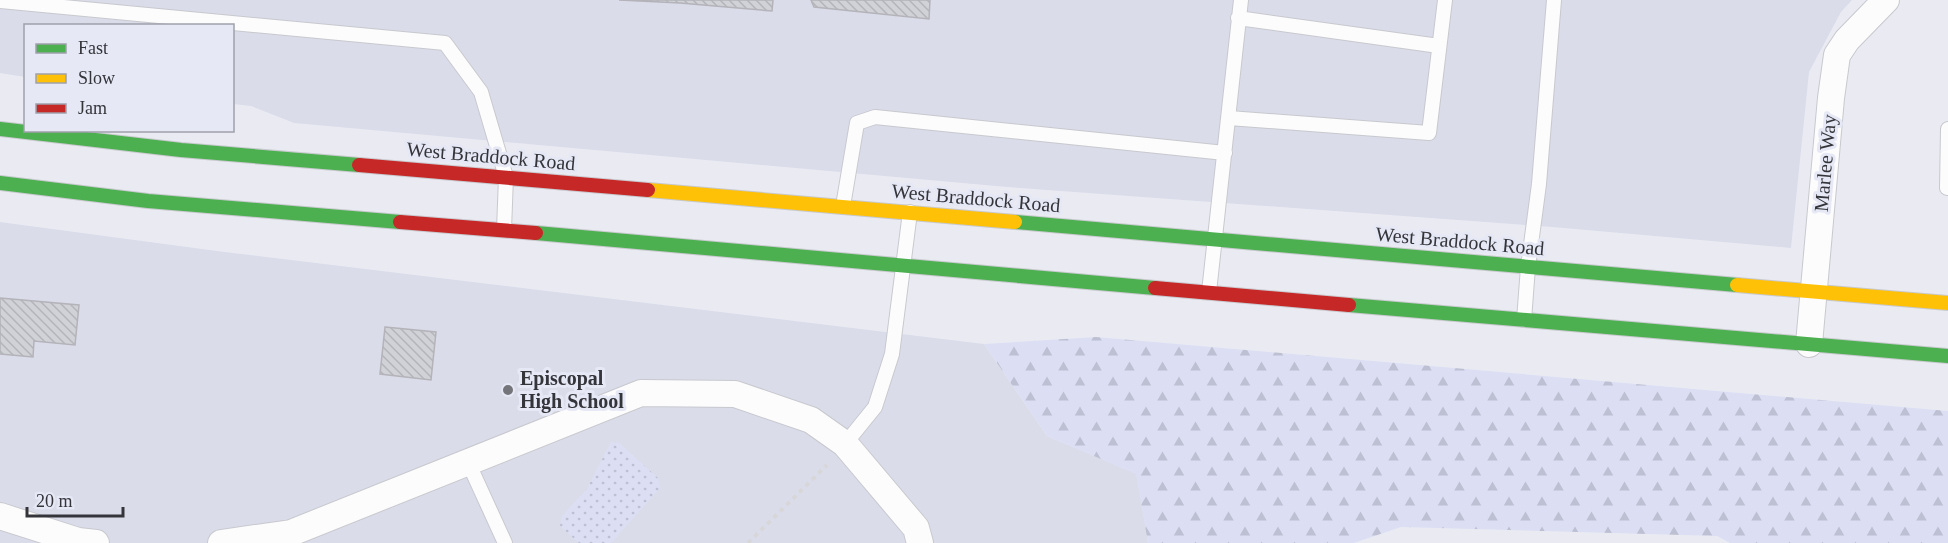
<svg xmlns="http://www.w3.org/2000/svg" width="1948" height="543" font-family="'Times New Roman',serif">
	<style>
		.built { fill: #dadcea }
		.forest { fill: url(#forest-firs) }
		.park { fill: url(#park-dots) }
		.building { fill: url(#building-back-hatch); stroke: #b3b3b9; stroke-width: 1.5 }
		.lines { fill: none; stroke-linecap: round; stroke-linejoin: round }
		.lane-casing { stroke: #c8c9ce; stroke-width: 16 }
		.street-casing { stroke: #c8c9ce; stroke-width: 28 }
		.fast-casing { stroke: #c8c9ce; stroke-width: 16 }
		.slow-casing { stroke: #c8c9ce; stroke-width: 16 }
		.jam-casing { stroke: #c8c9ce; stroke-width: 16 }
		.path { stroke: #d7d7da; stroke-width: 4; stroke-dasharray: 4.5 4.5; stroke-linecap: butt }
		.lane { stroke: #fcfcfd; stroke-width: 14 }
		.street { stroke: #fcfcfd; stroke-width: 26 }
		.fast { stroke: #4caf50; stroke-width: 14 }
		.slow { stroke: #ffc107; stroke-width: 14 }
		.jam { stroke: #c62828; stroke-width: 14 }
		.poi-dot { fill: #74757a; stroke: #e6e8f5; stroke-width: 2 }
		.labels { text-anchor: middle; stroke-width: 6; stroke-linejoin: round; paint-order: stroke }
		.street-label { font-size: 20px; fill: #34353a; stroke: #e6e8f5 }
		.poi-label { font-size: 20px; font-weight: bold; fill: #34353a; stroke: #e6e8f5; text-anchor: start }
	</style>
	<defs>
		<pattern id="forest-firs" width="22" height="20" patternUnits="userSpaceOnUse" patternTransform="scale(1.5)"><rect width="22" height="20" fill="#dcdff4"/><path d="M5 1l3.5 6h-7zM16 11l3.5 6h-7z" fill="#bdc0d2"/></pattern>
		<pattern id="park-dots" width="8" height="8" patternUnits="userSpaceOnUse" patternTransform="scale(1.5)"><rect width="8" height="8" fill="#dcdff4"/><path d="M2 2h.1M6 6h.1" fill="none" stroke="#bdc0d2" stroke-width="1.8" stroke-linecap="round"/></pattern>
		<pattern id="building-back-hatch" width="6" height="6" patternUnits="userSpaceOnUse" patternTransform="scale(1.5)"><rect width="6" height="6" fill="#d1d2d8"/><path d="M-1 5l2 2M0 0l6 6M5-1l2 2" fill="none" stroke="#b4b5ba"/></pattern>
	</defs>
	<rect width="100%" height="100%" fill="#eaebf2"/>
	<path class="built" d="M0 0H1852L1841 12 1809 72 1791 248 1552 227 1007 187 294 123 251 106 233 104 232 26H26L25 77 0 73Z
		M0 222 217 251 984 344 1047 436 1137 474 1148 543H0Z"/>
	<path class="forest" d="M1096 337 1948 411V543H1730L1717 536 1401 527 1354 543H1148L1136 474 1047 436 984 344Z"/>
	<path class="park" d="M611 442 619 443 658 478 660 488 611 543H579L560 526 562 516 587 489Z"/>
	<path class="building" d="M619 0H773L772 11 680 3Z
		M811 0H930L929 19 814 7Z
		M0 298 79 305 75 345 34 341 33 357 0 354Z
		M385 327 436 332 431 380 380 374Z"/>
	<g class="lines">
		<defs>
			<path id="lane" d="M0 1 445 43 481 92 506 177 504 230
				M1238 18 1439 46
				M1229 118 1429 133 1445 0
				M1947 188 1948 129
				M843 206 857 123 875 117 1225 153
				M1209 292 1241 0
				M1524 320 1528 267 1539 184 1554 0
				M845 444 875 407 892 354 910 212
				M468 462 505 543"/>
			<path id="street" d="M1809 344 1831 98 1837 55 1847 40 1886 0
				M0 516 78 541 96 543
				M221 543 291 533 641 393 735 394 811 420 845 444 916 528 920 543"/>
			<path id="fast" d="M0 129 181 150 359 165
				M0 183 148 201 400 222
				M1015 222 1737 285
				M536 233 1155 288
				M1349 305 1948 356"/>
			<path id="slow" d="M648 190 1015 222
				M1737 285 1948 303"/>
			<path id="jam" d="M359 165 648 190
				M400 222 536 233
				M1155 288 1349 305"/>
		</defs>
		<use href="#lane" class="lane-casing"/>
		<use href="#street" class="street-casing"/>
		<use href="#fast" class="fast-casing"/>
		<use href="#slow" class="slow-casing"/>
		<use href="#jam" class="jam-casing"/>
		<path class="path" d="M748 543 827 465"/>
		<use href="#lane" class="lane"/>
		<use href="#street" class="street"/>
		<use href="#fast" class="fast"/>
		<use href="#slow" class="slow"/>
		<use href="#jam" class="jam"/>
	</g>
	<circle class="poi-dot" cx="508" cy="390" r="6"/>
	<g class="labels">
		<g class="street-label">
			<text transform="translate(491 156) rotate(5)" y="7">West Braddock Road</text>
			<text transform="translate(1825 163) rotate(-85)" y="7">Marlee Way</text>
			<text transform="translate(976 198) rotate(5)" y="7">West Braddock Road</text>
			<text transform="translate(1460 241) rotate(5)" y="7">West Braddock Road</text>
		</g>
		<g class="poi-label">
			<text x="520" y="385">Episcopal<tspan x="520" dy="23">High School</tspan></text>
		</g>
	</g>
	<rect x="24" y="24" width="210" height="108" fill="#e6e8f5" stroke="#9fa0aa" stroke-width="1.5"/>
	<rect x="36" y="44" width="30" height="9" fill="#4caf50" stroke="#9fa0aa" stroke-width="1.5"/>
	<text x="78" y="54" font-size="18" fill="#34353a">Fast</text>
	<rect x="36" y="74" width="30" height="9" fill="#ffc107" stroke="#9fa0aa" stroke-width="1.5"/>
	<text x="78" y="84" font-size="18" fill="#34353a">Slow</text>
	<rect x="36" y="104" width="30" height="9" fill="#c62828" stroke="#9fa0aa" stroke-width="1.5"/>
	<text x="78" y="114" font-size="18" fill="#34353a">Jam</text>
	<path d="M27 507v9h96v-9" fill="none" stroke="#34353a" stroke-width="3"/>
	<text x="36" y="507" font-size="18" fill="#34353a" stroke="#e6e8f5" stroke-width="4.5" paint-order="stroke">20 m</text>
</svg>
